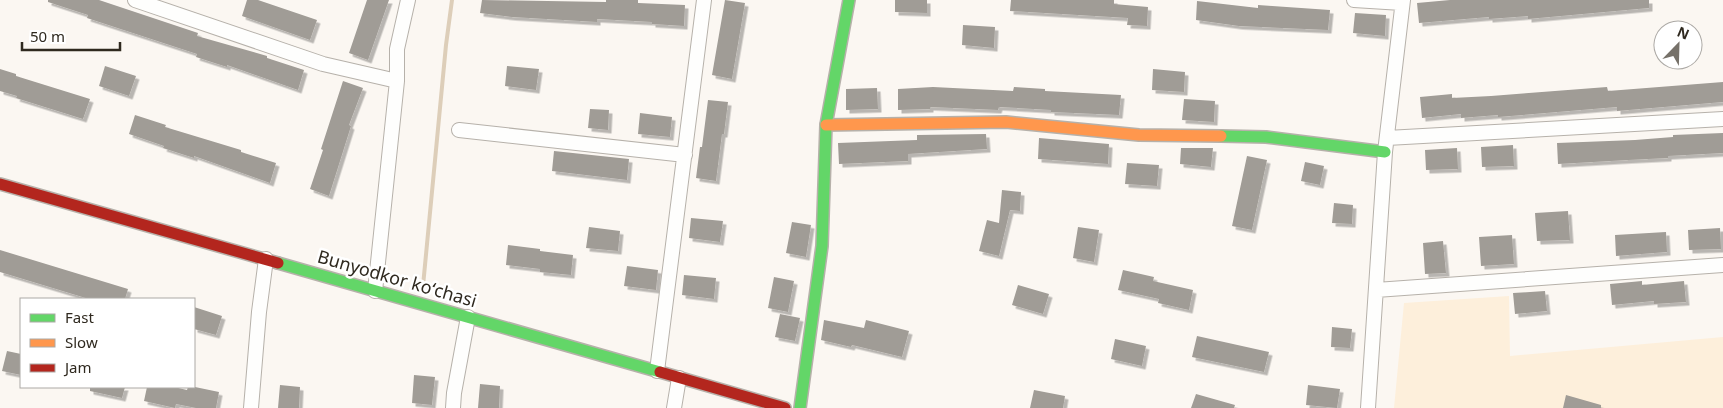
<svg xmlns="http://www.w3.org/2000/svg" width="1723" height="408" font-family="'Noto Sans',sans-serif">
	<style>
		.built { fill: #fdefdb }
		.lines { fill: none; stroke-linecap: round; stroke-linejoin: round }
		.stream { stroke: #ddceb9; stroke-width: 4 }
		.building { fill: #a09c96; filter: url(#shadow) }
		.street-casing { stroke: #b6b1aa; stroke-width: 16 }
		.fast-casing { stroke: #b6b1aa; stroke-width: 14 }
		.slow-casing { stroke: #b6b1aa; stroke-width: 14 }
		.jam-casing { stroke: #b6b1aa; stroke-width: 14 }
		.street { stroke: #fefefd; stroke-width: 14 }
		.fast { stroke: #63d668; stroke-width: 11 }
		.slow { stroke: #ff974d; stroke-width: 11 }
		.jam { stroke: #b3261e; stroke-width: 11 }
		.labels { text-anchor: middle; stroke-width: 5; stroke-linejoin: round; paint-order: stroke }
		.street-label { font-size: 18px; fill: #2f291f; stroke: #fff }
	</style>
	<defs>
		<filter id="shadow"><feDropShadow dx="3.5" dy="3.5" stdDeviation="0" flood-color="#0004"/></filter>
	</defs>
	<rect width="100%" height="100%" fill="#fbf7f2"/>
	<path class="built" d="M1509 296 1510 356 1723 337V408H1394L1404 303Z"/>
	<g class="lines">
		<path class="stream" d="M423 286 446 45 452 0"/>
	</g>
	<path class="building" d="M48 0H99L198 33 197 36 267 56V58L304 70 298 90 227 65V67L196 57 197 54 87 18 88 15 48 2Z
		M247 0H258L317 20 310 40 242 16Z
		M367 0H389L368 60 349 53Z
		M482 0 606 2V0H638V3L685 5 684 26 652 24V22L597 19V22L512 17 480 13Z
		M725 0 745 3 732 79 712 75Z
		M895 0H927V13L895 12Z
		M1011 0H1114V4L1148 7 1147 26 1127 25 1128 18 1010 11Z
		M1450 0H1649V8L1528 19V16L1489 19V17L1419 23 1417 3Z
		M1197 1 1258 8V5L1330 10 1328 30 1239 26 1196 20Z
		M1355 13 1386 15 1385 36 1353 33Z
		M963 25 995 27 994 48 962 45Z
		M105 66 136 76 129 96 99 86Z
		M507 66 539 69 536 90 505 86Z
		M0 69 16 74V76L90 99 83 119 16 98 17 96 0 91Z
		M1153 69 1185 72 1184 92 1152 90Z
		M343 81 363 88 349 125 351 126 329 196 310 189 323 150 321 149Z
		M1723 82V102L1617 111V107L1498 117V115L1461 118V114L1422 118 1420 97 1452 94V98L1491 96 1607 87 1608 91Z
		M933 87 1013 91 1014 87 1045 89V91L1121 95 1119 115 1051 112V110L999 107 998 110 930 107V109L898 110V89Z
		M877 88 878 109 846 110V89Z
		M1184 99 1215 101 1214 122 1182 120Z
		M708 100 728 102 724 134H722L716 181 696 178 700 147H702Z
		M590 109 609 110 608 130 588 128Z
		M640 113 672 117 670 137 638 134Z
		M135 115 166 125 165 127 241 150V152L276 163 270 183 194 156V158L163 148 164 146 129 134Z
		M1723 133V153L1668 156V158L1628 160 1558 164 1557 143 1635 140 1673 137V135Z
		M986 134 987 149 908 154V161L839 164 838 143 917 140V135Z
		M1039 138 1109 144 1108 164 1038 159Z
		M1513 145 1514 166 1482 167 1481 147Z
		M1181 148H1213L1211 167 1180 164Z
		M1457 148 1458 169 1426 170 1425 150Z
		M554 151 629 159 627 180 552 171Z
		M1247 156 1267 160 1252 230 1232 226Z
		M1305 162 1324 166 1320 185 1301 181Z
		M1127 163 1159 165 1157 186 1125 184Z
		M1002 190 1021 192 1020 211 1010 210 999 256 979 251 987 220 999 223Z
		M1334 203 1353 205 1352 224 1332 223Z
		M1568 211 1570 240 1537 241 1535 213Z
		M691 218 723 221 720 242 689 238Z
		M792 222 811 225 806 257 786 253Z
		M589 227 620 231 618 251 586 248Z
		M1078 227 1099 230 1094 262 1073 258Z
		M1720 228 1721 249 1689 250 1688 230Z
		M1666 232 1667 252 1616 256 1615 235Z
		M1512 235 1514 264 1481 266 1479 237Z
		M1443 241 1446 273 1425 274 1423 243Z
		M508 245 540 249V251L573 255 571 275 540 272V269L506 265Z
		M0 250 128 289 125 299H89L0 272Z
		M627 266 658 270 656 290 624 286Z
		M1123 270 1154 277 1153 281 1193 290 1189 310 1158 303 1159 299 1118 290Z
		M684 275 716 278 714 299 682 295Z
		M774 277 794 281 788 312 768 308Z
		M1642 281V285L1684 281 1686 302 1654 304V301L1612 305 1610 284Z
		M1018 285 1049 294 1043 314 1012 305Z
		M1545 291 1547 311 1515 314 1513 293Z
		M194 307 222 316 216 335 194 329Z
		M780 314 800 318 795 341 775 337Z
		M824 320 864 328 866 320 909 331 902 357 852 345 851 347 821 340Z
		M1332 327 1352 329 1350 348 1331 347Z
		M1197 336 1269 352 1264 372 1192 357Z
		M1115 339 1146 346 1142 366 1111 359Z
		M7 351 21 354V375L2 371Z
		M414 375 435 377 432 405 412 403Z
		M480 384 500 386 499 408H478Z
		M280 385 300 387 299 408H278Z
		M1308 385 1340 389 1337 408 1306 405Z
		M90 387H125L122 398 90 391Z
		M147 387H174L187 390 188 387H195L219 392 216 408H196L176 404 175 408 144 401Z
		M1034 390 1065 396 1063 408H1030Z
		M1196 394 1235 405 1234 408H1191Z
		M1566 395 1601 405V408H1563Z"/>
	<g class="lines">
		<defs>
			<path id="street" d="M135 0 323 64 397 81
				M1354 0 1402 3
				M459 130 685 155
				M1387 138 1723 119
				M1376 290 1723 265
				M375 291 397 81V49L408 0
				M657 371 704 0
				M251 408 259 312 266 259
				M453 408 454 393 468 317
				M674 408 679 378
				M1368 408 1385 152 1403 0"/>
			<path id="fast" d="M1221 136 1266 137 1385 152
				M278 263 660 372
				M800 408 822 246 826 125 849 0"/>
			<path id="slow" d="M826 125 1006 122 1139 135 1221 136"/>
			<path id="jam" d="M0 184 278 263
				M660 372 785 408"/>
		</defs>
		<use href="#street" class="street-casing"/>
		<use href="#fast" class="fast-casing"/>
		<use href="#slow" class="slow-casing"/>
		<use href="#jam" class="jam-casing"/>
		<use href="#street" class="street"/>
		<use href="#fast" class="fast"/>
		<use href="#slow" class="slow"/>
		<use href="#jam" class="jam"/>
	</g>
	<g class="labels">
		<g class="street-label">
			<text transform="translate(397 279) rotate(16)" y="6">Bunyodkor koʻchasi</text>
		</g>
	</g>
	<rect x="20" y="298" width="175" height="90" fill="#ffffff" stroke="#aca9a5"/>
	<rect x="30" y="314" width="25" height="8" fill="#63d668" stroke="#aca9a5"/>
	<text x="65" y="323" font-size="15" fill="#2f291f">Fast</text>
	<rect x="30" y="339" width="25" height="8" fill="#ff974d" stroke="#aca9a5"/>
	<text x="65" y="348" font-size="15" fill="#2f291f">Slow</text>
	<rect x="30" y="364" width="25" height="8" fill="#b3261e" stroke="#aca9a5"/>
	<text x="65" y="373" font-size="15" fill="#2f291f">Jam</text>
	<g transform="translate(1678 45) rotate(23)"><circle r="24" fill="#ffffff" stroke="#aca9a5"/>
	<path d="M0-4L9 19L0 12L-9 19Z" fill="#767169"/>
	<text y="-8" font-size="14" font-weight="bold" text-anchor="middle" fill="#2f291f">N</text>
	</g>
	<path d="M22 42v8h98v-8" fill="none" stroke="#2f291f" stroke-width="2.5"/>
	<text x="30" y="42" font-size="15" fill="#2f291f" stroke="#ffffff" stroke-width="4" paint-order="stroke">50 m</text>
</svg>
